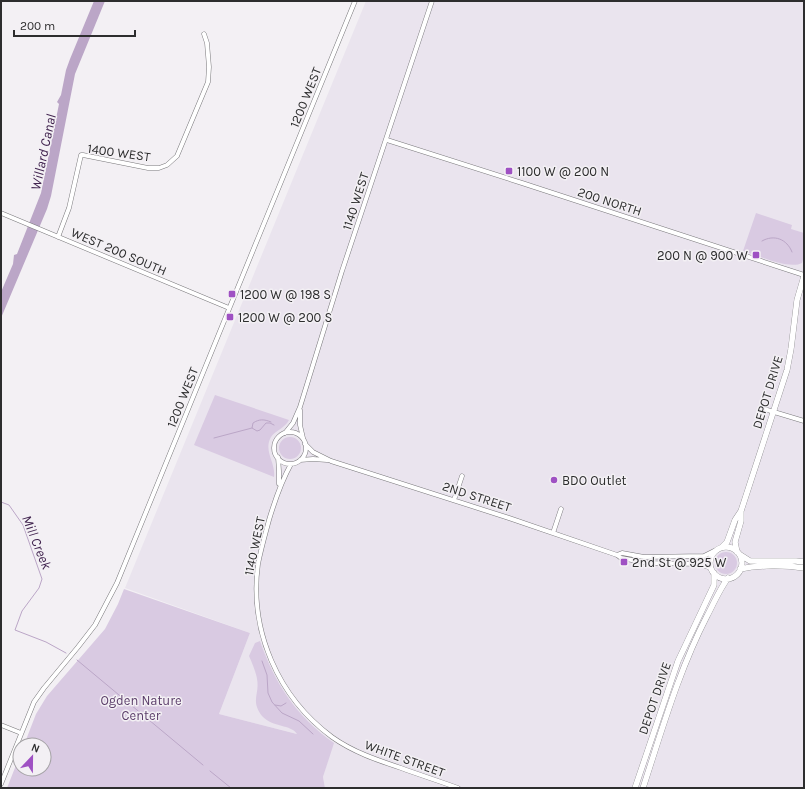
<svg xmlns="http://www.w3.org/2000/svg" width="805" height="789" font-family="Karla,sans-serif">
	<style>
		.built { fill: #eae4ee }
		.green { fill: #d9cae2 }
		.water { fill: #bba6c7 }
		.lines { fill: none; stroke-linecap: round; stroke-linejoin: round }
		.stream { stroke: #bba6c7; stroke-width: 1 }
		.minor-casing { stroke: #79787b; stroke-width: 5 }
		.major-casing { stroke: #79787b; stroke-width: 6 }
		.minor { stroke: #fff; stroke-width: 4 }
		.major { stroke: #fff; stroke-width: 5.5 }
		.poi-dot { fill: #9f51c3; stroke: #f3f0f4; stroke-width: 1.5 }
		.labels { text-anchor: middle; stroke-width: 3; stroke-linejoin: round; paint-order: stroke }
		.street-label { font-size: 13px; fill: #2d2d2e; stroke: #f3f0f4 }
		.poi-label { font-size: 13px; fill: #2d2d2e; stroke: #f3f0f4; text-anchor: start }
		.park-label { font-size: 13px; fill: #5b3d6a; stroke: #f3f0f4 }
		.water-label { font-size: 14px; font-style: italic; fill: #41244f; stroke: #f3f0f4 }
	</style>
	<rect width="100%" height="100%" fill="#f3f0f4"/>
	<path class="built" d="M366 1H804V788H325L323 777 333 743 219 714 250 633 125 588Z"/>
	<path class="green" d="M756 213 792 225 791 229 804 233V256L802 263C789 270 757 255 743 251Z
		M215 395 289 420C285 428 276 430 271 437 263 451 276 463 274 477L194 445Z
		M279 448a11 11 0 1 1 22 0a11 11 0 1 1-22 0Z
		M715 563a11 11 0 1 1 22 0a11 11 0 1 1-22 0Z
		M124 589 250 633 219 714 297 734C291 724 273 728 262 716 250 700 260 694 257 679 257 675 251 660 249 656L255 643 260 641C275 684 296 716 334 743L323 777 325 788H7L20 755V769H44V745H24L36 714 47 696 105 629 118 604Z"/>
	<path class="water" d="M94 1H105L75 74 51 196 47 209 1 318V292L13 264 14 255 17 254 41 193 59 104 57 102 61 95 66 70 70 59Z"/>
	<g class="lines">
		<path class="stream" d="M762 241C774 234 787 239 792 252
			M271 422C264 419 259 419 253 423L252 428 257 431 260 430 266 423H270L274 425
			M214 438 252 428
			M1 502 9 505 23 525 42 579 39 588 22 611 15 630 46 642 66 653
			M77 660 203 765
			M262 661 267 675 268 693 272 702 282 713 299 721 313 734
			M275 705 281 706 286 703
			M210 771 231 788"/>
		<defs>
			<path id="minor" d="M387 140 522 183 804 275
				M1 213 229 308
				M58 237 69 208 81 155H83L148 168H159L167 165 177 156 208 82 209 67 207 43 204 34
				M761 408 804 421
				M300 410V425L303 438
				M274 448a16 16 0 1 1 32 0a16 16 0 1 1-32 0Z
				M285 433 293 423 300 407 342 271 432 1
				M305 444 313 452 331 461 509 518 617 555 621 558 648 563 699 564 711 568
				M278 457 279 471V484
				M300 460 313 459 327 460
				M291 464C281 482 275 500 269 520 265 535 261 549 258 564 249 631 278 697 332 737 353 752 377 760 401 768 420 775 439 781 458 788
				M454 500 462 476
				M553 533 561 509
				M617 555 622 553 644 557 704 556 714 551
				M1 725 21 733
				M1 784 34 702 44 688 78 647 95 625 117 583 355 1"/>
			<path id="major" d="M722 547 727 542 735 520 741 511 787 370 791 349 797 300 804 276
				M710 563a16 16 0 1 1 32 0a16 16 0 1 1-32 0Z
				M737 552 735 542 741 521V511
				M739 554 750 561H796L804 562
				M740 569C759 565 785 565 804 568
				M635 788 678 661 714 585V573
				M643 788C662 730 679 670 707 616 714 603 719 590 728 578"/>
		</defs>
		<use href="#minor" class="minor-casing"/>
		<use href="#major" class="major-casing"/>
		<use href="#minor" class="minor"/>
		<use href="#major" class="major"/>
	</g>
	<g class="poi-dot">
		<rect x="505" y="167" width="8" height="8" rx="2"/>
		<rect x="752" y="251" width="8" height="8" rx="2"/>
		<rect x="228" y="290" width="8" height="8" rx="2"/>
		<rect x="226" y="313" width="8" height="8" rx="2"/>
		<circle cx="554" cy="480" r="4"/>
		<rect x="620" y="558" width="8" height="8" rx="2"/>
	</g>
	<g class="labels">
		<g class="street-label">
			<text transform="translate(305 97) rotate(-68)" y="5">1200 WEST</text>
			<text transform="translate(119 152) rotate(8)" y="5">1400 WEST</text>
			<text transform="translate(355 201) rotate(-72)" y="5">1140 WEST</text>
			<text transform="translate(610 201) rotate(18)" y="5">200 NORTH</text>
			<text transform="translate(119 251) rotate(23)" y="5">WEST 200 SOUTH</text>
			<text transform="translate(767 392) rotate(-73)" y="5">DEPOT DRIVE</text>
			<text transform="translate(182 397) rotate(-68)" y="5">1200 WEST</text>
			<text transform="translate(477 496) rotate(18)" y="5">2ND STREET</text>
			<text transform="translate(254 546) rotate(-78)" y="5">1140 WEST</text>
			<text transform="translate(654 698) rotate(-71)" y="5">DEPOT DRIVE</text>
			<text transform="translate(405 758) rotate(20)" y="5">WHITE STREET</text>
		</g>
		<g class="poi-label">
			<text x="517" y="176">1100 W @ 200 N</text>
			<text x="748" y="260" text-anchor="end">200 N @ 900 W</text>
			<text x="240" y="299">1200 W @ 198 S</text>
			<text x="238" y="322">1200 W @ 200 S</text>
			<text x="562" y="485">BDO Outlet</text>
			<text x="632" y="567">2nd St @ 925 W</text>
		</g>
		<g class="park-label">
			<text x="141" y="705">Ogden Nature<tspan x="141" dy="15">Center</tspan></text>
		</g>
		<g class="water-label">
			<text transform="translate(43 152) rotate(-78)" y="5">Willard Canal</text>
			<text transform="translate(37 542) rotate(68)" y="5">Mill Creek</text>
		</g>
	</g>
	<rect width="805" height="789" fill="none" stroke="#2d2d2e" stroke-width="4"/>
	<g transform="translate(32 757) rotate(22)"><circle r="19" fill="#f3f0f4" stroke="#a4a2a5"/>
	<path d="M0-3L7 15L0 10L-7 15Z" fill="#9f51c3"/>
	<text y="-6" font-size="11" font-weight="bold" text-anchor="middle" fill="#2d2d2e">N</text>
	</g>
	<path d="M14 30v6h121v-6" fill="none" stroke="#2d2d2e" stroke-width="2"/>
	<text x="20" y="30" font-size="12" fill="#2d2d2e" stroke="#f3f0f4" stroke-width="3" paint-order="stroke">200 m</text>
</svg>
